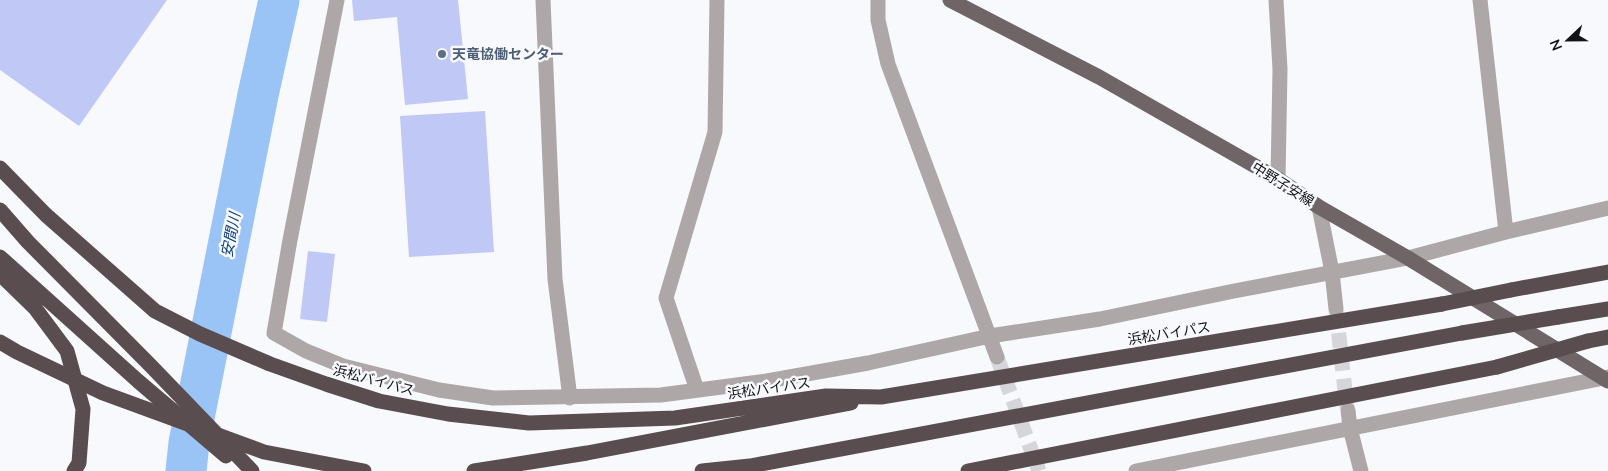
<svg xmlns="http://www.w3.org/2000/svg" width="1608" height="471" font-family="Mulish,'Noto Sans JP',sans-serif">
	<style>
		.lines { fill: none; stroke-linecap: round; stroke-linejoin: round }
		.river { stroke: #9ac3f6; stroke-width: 41 }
		.building { fill: #c0c8f5 }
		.minor-tunnel { stroke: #d6d6da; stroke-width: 15; stroke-dasharray: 15 8; stroke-linecap: butt }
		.minor { stroke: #ada7a8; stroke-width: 15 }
		.major { stroke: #6f6466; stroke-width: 15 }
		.highway { stroke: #594d4f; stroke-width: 15 }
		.highway-bridge { stroke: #594d4f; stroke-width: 15 }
		.service-dot { fill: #5c6f8a; stroke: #f8f9fd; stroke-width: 2 }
		.labels { text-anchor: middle; stroke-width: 5; stroke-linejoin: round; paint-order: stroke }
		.service-label { font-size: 14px; font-weight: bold; fill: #4e5e75; stroke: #f8f9fd; text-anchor: start }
		.street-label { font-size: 14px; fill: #121317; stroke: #f8f9fd }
		.water-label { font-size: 15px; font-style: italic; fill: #0d4078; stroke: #f8f9fd }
	</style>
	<rect width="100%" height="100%" fill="#f8f9fd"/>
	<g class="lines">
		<path class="river" d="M186 471 189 443 258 95 279 0"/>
	</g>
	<path class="building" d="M0 0H167L79 126 0 70Z
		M352 0H458L468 99 405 105 397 17 354 21Z
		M485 111 494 252 409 257 400 116Z
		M308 251 335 254 327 322 300 319Z"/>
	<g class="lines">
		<path class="minor-tunnel" d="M1336 310 1347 408
			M997 357 1039 471"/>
		<path class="minor" d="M337 0 290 240 274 333 306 351 343 366 439 390 493 398 661 395 767 381 868 363 990 336 1100 319 1234 291 1408 258 1506 232 1608 208
			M543 0 555 279 570 398
			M878 0V20L888 64 997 357
			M1276 0 1280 69 1278 179
			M1480 0 1506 232
			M1319 207 1332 272 1336 309
			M697 390 666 298 715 132 717 0
			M1348 410 1350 428 1361 471
			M1136 471 1608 377"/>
		<path class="major" d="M950 0 1099 77 1278 179 1319 207 1408 258 1608 381"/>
		<path class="highway" d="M0 168 46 215 155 311 200 334 270 364 326 384 379 401 448 414 529 423 675 418 826 396 881 397 1442 304
			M0 210 28 242 151 366 252 471
			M0 257 138 381 226 456
			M0 274 35 308 67 351 83 409 79 463 74 471
			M1511 290 1608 272
			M1558 317 1608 309
			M1588 341 1608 337
			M474 471 587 453 851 403
			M702 471 750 466 1462 333
			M968 471 1497 367"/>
		<path class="highway-bridge" d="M1442 304 1511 290
			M1462 333 1558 317
			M0 342 17 352 103 393 264 452 364 471
			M1497 367 1588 341"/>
	</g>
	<circle class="service-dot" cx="442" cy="54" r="5"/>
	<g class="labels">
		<g class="service-label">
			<text x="452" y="59">天竜協働センター</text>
		</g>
		<g class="street-label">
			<text transform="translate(1283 184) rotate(32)" y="5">中野子安線</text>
			<text transform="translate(1169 333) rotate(-9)" y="5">浜松バイパス</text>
			<text transform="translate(374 380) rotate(15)" y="5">浜松バイパス</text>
			<text transform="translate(769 388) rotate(-8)" y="5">浜松バイパス</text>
		</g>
		<g class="water-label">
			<text transform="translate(231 235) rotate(-79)" y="5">安間川</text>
		</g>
	</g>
	<g transform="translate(1568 40) rotate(248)" stroke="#f8f9fd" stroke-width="4" paint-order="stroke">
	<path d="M0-4L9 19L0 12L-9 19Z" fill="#121317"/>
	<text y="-8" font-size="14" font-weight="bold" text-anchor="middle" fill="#121317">N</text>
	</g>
</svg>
